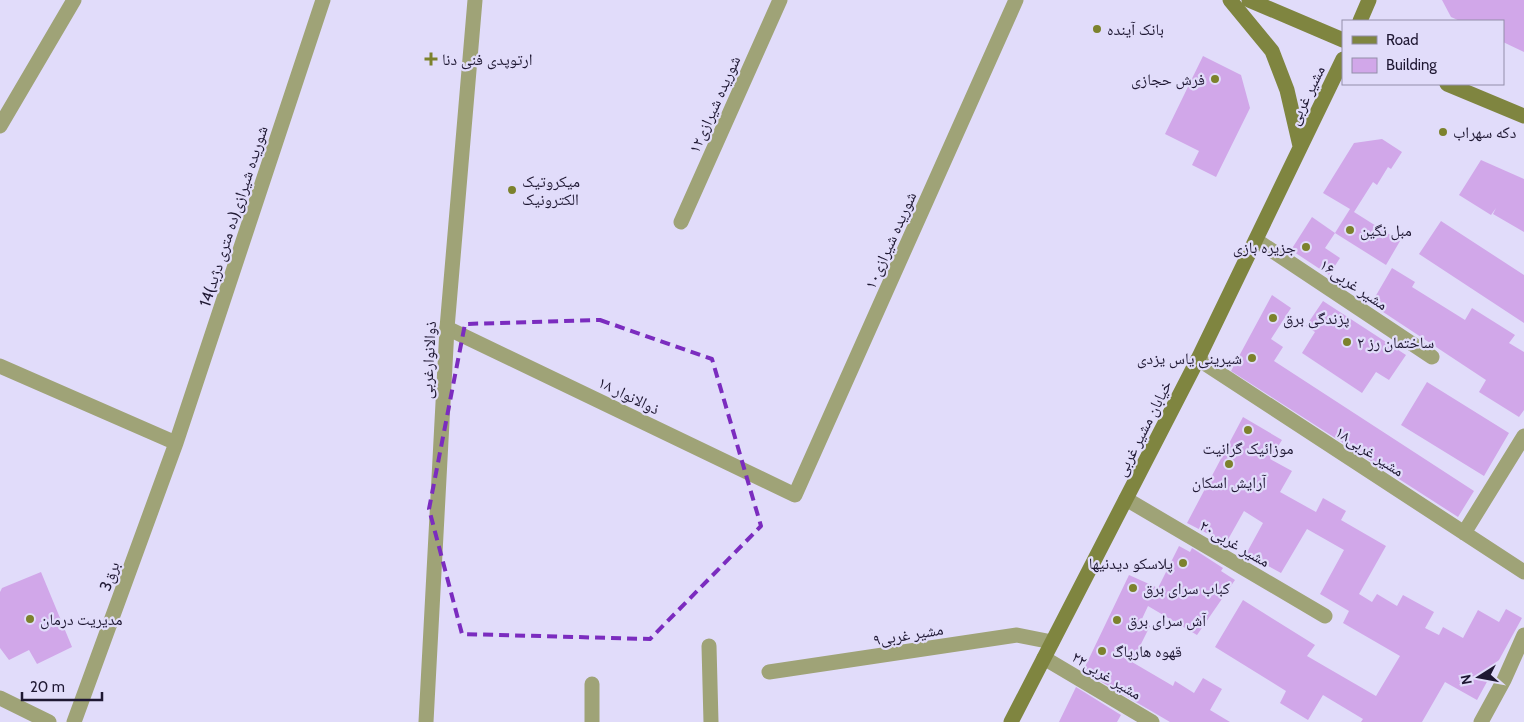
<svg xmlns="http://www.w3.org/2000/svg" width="1524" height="722" font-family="Cabin,'Noto Naskh Arabic',sans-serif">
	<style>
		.building { fill: #d1a7e9 }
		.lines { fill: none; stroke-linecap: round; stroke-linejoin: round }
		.minor { stroke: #9fa377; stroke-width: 15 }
		.tertiary { stroke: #9fa377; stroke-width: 15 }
		.secondary { stroke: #7f8540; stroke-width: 15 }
		.marked { fill: none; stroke: #7b2cbf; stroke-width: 4; stroke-dasharray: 10 6; stroke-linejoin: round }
		.poi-dot { fill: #7c822c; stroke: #e1dcfa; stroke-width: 2 }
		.labels { text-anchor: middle; stroke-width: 4.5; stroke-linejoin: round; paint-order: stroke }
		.poi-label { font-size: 16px; fill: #1f1833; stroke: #e1dcfa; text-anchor: start }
		.street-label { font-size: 16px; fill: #1f1833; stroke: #e1dcfa }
	</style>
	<rect width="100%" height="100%" fill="#e1dcfa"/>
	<path class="building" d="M1442 0H1524V52L1503 42V21H1460L1451 17Z
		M1203 56 1241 75 1250 108 1216 177 1192 165 1199 151 1165 134Z
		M1382 139 1402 152 1391 169 1388 167 1377 185 1373 182 1354 212 1400 241 1386 265 1335 233 1350 209 1323 193 1354 143Z
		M1481 160 1524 179V232L1493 214 1496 208 1491 215 1459 195Z
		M1312 217 1335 233 1325 248 1340 258 1329 275 1291 250Z
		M1441 221 1524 275V323L1419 254Z
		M1392 268 1415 282 1412 287 1465 320 1472 308 1515 335 1509 343 1524 352V410L1519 417 1479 392 1486 380 1371 304Z
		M1272 295 1291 308 1271 339 1283 347 1274 361 1474 491 1458 517 1231 371Z
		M1323 301 1406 355 1389 380 1376 372 1362 393 1302 353 1315 332 1306 326Z
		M1427 382 1509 433 1484 476 1401 425Z
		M1243 417 1282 440 1270 459 1292 471 1280 492 1316 512 1323 498 1346 511 1341 520 1386 546 1359 594 1372 602 1377 594 1397 606 1403 595 1434 612 1425 628 1439 635 1443 627 1463 638 1478 610 1499 622 1506 609 1522 618 1477 700 1445 682 1422 722H1361L1363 719 1323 695 1308 720 1280 703 1286 691 1215 647 1243 600 1315 645 1307 656 1376 696 1400 656 1343 623 1349 611 1320 594 1344 550 1307 529 1281 573 1246 554 1263 523 1244 511 1226 543 1187 523Z
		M1179 546 1190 552 1192 548 1223 568 1221 571 1235 580 1197 635 1148 606 1141 621 1150 626 1132 662 1173 686 1175 681 1194 693 1203 678 1222 689 1210 710 1230 722H1170L1083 671 1129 575 1158 588Z
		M41 572 72 647 37 664 29 650 9 660 0 648V592L2 588Z
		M1076 687 1121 715 1117 722H1059Z"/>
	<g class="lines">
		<path class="minor" d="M0 126 74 0
			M681 222 780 0
			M1256 240 1432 357
			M447 328 795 495 1016 0
			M1198 359 1524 572
			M0 366 176 443
			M1126 499 1325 616
			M1464 533 1524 436
			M709 646 711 722
			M1044 658 1152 722
			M769 672 1017 635 1052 642
			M74 722 176 443 323 0
			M592 722V684
			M1481 722 1504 680 1524 635"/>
		<path class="tertiary" d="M0 698 49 722
			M426 722 447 328 475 0"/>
		<path class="secondary" d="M1230 0 1272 51 1287 90 1300 146
			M1249 0 1343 40
			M1360 21 1369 0
			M1447 84 1524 116
			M1011 722 1198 359 1343 59"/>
	</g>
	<path class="marked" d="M600 320 712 359 761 526 650 639 462 634 429 509 465 324Z"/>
	<g class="poi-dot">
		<circle cx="1097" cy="29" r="5"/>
		<path d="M428.5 51.5h5v5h5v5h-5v5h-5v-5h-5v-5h5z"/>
		<circle cx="1215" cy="79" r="5"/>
		<circle cx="1443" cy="132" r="5"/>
		<circle cx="512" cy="190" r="5"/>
		<circle cx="1350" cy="230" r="5"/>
		<circle cx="1306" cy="247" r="5"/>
		<circle cx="1273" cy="318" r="5"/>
		<circle cx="1347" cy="342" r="5"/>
		<circle cx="1252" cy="358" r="5"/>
		<circle cx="1248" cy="430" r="5"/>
		<circle cx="1229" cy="464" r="5"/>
		<circle cx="1183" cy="563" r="5"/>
		<circle cx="1133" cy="588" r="5"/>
		<circle cx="30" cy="619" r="5"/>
		<circle cx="1117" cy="620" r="5"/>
		<circle cx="1102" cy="651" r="5"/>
	</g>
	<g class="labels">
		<g class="poi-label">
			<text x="1107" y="35">بانک آینده</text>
			<text x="442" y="65">ارتوپدی فنی دنا</text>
			<text x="1205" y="85" text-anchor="end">فرش حجازی</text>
			<text x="1453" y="138">دکه سهراب</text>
			<text x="522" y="187">میکروتیک<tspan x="522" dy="18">الکترونیک</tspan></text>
			<text x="1360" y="236">مبل نگین</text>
			<text x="1296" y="253" text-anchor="end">جزیره بازی</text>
			<text x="1283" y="324">پزندگی برق</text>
			<text x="1357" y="348">ساختمان رز ۲</text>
			<text x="1242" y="364" text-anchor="end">شیرینی یاس یزدی</text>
			<text x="1248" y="454" text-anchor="middle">موزائیک گرانیت</text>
			<text x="1229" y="488" text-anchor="middle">آرایش اسکان</text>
			<text x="1173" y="569" text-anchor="end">پلاسکو دیدنیها</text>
			<text x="1143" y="594">کباب سرای برق</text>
			<text x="40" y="625">مدیریت درمان</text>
			<text x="1127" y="626">آش سرای برق</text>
			<text x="1112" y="657">قهوه هارپاگ</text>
		</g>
		<g class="street-label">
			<text transform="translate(1306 95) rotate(-64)" y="6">مشیر غربی</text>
			<text transform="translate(714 104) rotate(-66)" y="6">شوریده شیرازی۱۲</text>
			<text transform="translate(233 216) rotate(-72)" y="6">14شوریده شیرازی(ده متری دژبد)</text>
			<text transform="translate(890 240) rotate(-66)" y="6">۱۰شوریده شیرازی</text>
			<text transform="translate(1354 284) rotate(34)" y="6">مشیر غربی۱۶</text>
			<text transform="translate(428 360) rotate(-87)" y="6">ذوالانوارغربی</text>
			<text transform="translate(629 395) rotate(26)" y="6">ذوالانوار ۱۸</text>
			<text transform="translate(1143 428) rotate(-63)" y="6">خیابان مشیر غربی</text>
			<text transform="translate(1370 451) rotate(33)" y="6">مشیر غربی۱۸</text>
			<text transform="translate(1235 543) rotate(30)" y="6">مشیر غربی۲۰</text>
			<text transform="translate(109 576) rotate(-70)" y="6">3برق</text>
			<text transform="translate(908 634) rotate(-9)" y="6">مشیر غربی۹</text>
			<text transform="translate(1107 675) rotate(31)" y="6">مشیر غربی۲۲</text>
		</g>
	</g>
	<rect x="1342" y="20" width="162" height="65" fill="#e1dcfa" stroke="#938eaa"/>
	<rect x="1352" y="36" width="25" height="8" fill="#7f8540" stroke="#938eaa"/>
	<text x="1386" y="45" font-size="15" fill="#1f1833">Road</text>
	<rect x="1352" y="58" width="25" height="15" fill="#d1a7e9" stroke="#938eaa"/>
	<text x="1386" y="70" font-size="15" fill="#1f1833">Building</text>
	<g transform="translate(1479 677) rotate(259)" stroke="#e1dcfa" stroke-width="4" paint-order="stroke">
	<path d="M0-4L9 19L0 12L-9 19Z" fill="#1f1833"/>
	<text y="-8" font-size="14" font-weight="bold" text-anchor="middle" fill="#1f1833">N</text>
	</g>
	<path d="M22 692v8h80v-8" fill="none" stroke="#1f1833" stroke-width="2.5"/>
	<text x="30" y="692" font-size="15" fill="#1f1833" stroke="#e1dcfa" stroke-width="4" paint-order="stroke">20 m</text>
</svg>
